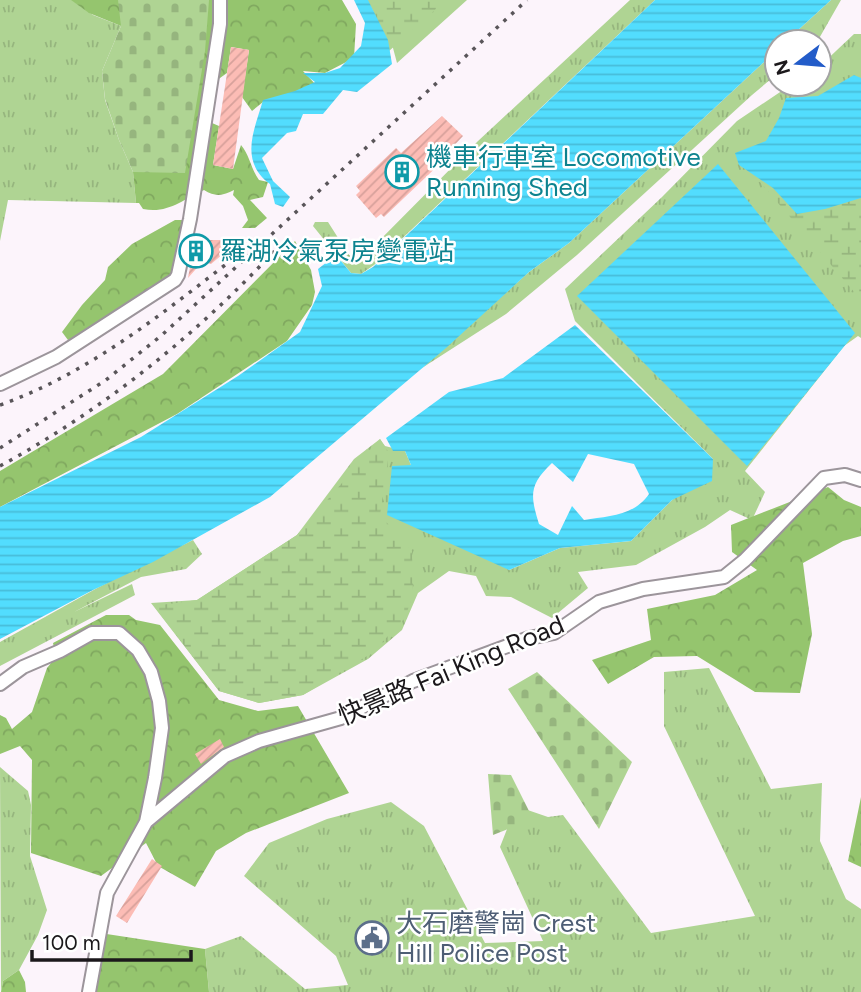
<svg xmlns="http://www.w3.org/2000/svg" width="861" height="992" font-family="Figtree,'Noto Sans SC',sans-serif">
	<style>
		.grass { fill: url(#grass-tufts) }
		.forest { fill: url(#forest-crowns) }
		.wetland { fill: url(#wetland-marsh) }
		.cemetery { fill: url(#cemetery-stones) }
		.water { fill: url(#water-rules); fill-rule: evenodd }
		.building { fill: url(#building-hatch) }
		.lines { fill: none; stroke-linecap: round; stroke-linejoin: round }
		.minor-casing { stroke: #9c959b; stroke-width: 16 }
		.minor { stroke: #fff; stroke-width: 12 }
		.rail { stroke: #595559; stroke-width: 3.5; stroke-dasharray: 3.5 7; stroke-linecap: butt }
		.labels { text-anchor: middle; stroke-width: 5; stroke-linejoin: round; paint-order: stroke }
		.culture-label { font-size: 26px; fill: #0d838f; stroke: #fff; text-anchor: start }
		.street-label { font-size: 26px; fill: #1b181b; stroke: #fff }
		.service-label { font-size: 26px; fill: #4e5e75; stroke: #fff; text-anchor: start }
	</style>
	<defs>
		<pattern id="grass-tufts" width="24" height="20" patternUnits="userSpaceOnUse" patternTransform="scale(1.75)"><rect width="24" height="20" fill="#afd493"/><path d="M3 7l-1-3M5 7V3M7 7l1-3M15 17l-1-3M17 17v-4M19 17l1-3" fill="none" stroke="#96b57e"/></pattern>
		<pattern id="forest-crowns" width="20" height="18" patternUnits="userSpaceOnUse" patternTransform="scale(1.75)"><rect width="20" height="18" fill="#95c56e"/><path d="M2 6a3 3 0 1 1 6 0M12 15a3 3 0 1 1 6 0" fill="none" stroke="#80a85f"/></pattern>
		<pattern id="wetland-marsh" width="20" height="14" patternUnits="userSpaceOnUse" patternTransform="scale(1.75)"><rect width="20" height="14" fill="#afd493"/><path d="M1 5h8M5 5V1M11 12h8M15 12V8" fill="none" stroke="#96b57e"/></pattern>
		<pattern id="cemetery-stones" width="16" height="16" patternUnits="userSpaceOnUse" patternTransform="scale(1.75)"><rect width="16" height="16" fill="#afd493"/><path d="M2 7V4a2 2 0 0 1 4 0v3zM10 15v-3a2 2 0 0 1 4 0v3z" fill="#96b57e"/></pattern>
		<pattern id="water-rules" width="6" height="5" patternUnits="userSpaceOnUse" patternTransform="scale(1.75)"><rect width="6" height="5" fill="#52ddfe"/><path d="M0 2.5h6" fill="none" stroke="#47bdd9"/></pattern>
		<pattern id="building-hatch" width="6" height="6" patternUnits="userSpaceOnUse" patternTransform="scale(1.75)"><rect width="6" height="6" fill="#fcbcb5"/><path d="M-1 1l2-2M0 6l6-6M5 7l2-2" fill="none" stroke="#d7a19b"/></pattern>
	</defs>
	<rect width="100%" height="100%" fill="#fcf4fb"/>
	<path class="grass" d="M0 0H72L93 15 121 26 102 71 105 100 119 140 133 172 136 203 8 200 0 241Z
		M367 0H467L397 63 393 48Z
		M630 0H655L374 265 361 274 351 273 313 226 315 222H328L349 255 356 259 368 252 478 141Z
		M831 0H841L817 42H785Z
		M854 34H861V338L858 336 844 346 745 471 765 492 752 520 730 510 705 527 636 565 578 572 588 588 552 618 511 597 486 596 476 576 449 571 418 593 402 630 368 659 303 695 259 703 219 691 151 603 197 600 297 535 354 459 380 439 385 446 405 451 411 465 509 570 560 548 631 541 713 459 575 321 565 289 662 197 737 121 792 84H819V67Z
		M777 50V74L752 95 577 255 506 314 422 368 529 272 569 243Z
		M193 540 202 554 186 569 141 577 74 612 132 584 135 595 0 666V642L99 587Z
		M709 668 771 789 822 783 820 841 846 899 861 909V992H209L205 949 241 936 305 989 348 985 336 956 244 876 269 843 327 819 391 802 424 826 485 943 543 941 500 847 516 806 548 817 563 815 651 933 755 916 664 726V672Z
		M0 767 28 791 31 805 30 856 47 910 38 935 19 970 3 981 1 992Z"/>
	<path class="forest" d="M71 0H180L121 26 89 13Z
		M192 0H342L356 24 354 58 325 73 303 71 316 85 263 102 252 111 242 97 249 50 231 47 227 73 213 83 205 120 219 126 213 165 233 169 241 145C250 156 251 169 259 180L268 182 263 197 250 200 267 218 255 228H242L248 220 243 206 233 195 234 190C223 196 215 197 204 190 182 200 168 214 143 209L139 203H136L133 172 172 169Z
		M175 220H184L175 270 169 277 94 334 68 340 62 332 82 305 105 280 108 267 132 244Z
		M295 241 311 270 315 292 312 305 287 341 177 414 0 507V471L163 374Z
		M828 487 844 500 861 507V536L843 541 803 563 812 634 800 693 755 692 697 656 654 657 608 684 592 660 651 640 647 609 715 595 757 570 732 552 731 525Z
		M106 615H129L136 620 160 625 219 700 258 711 298 706 349 793 246 833 216 851 195 887 158 866 146 843 101 876 31 853 32 760 20 746 0 754V715L6 718 12 729 32 712 47 668 56 657 53 643Z
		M861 797V867L848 861Z
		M100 933 205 949 209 992H89Z
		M19 970 25 982 26 992H1L3 981Z"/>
	<path class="wetland" d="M375 0H446L369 69Z
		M755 176 777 186 861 198V300Z
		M380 439 389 453 380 515 412 551 413 594 405 618 372 653 303 695 259 703 219 691 154 606 197 600 297 535Z"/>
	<path class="cemetery" d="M118 0H209L205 51 185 173 133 172 119 140 105 99 102 71 121 26Z
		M537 672 632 762 599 829 508 689Z
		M488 774 511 775 533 819 493 835Z"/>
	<path class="water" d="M354 0H368L388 40 392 64 357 92 343 90 323 114H303L296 131 287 133 262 158 273 181 290 197 283 207 275 204 270 184C239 161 254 131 263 100L295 91 315 82 303 73H325L340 68 361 46 365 23Z
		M655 0H831L785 42H777V50L569 243 529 272 446 348 270 497 153 562 93 590 0 639V507L141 437 238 376 300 332 322 286 318 269 336 255 351 273 361 274 373 267Z
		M854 75 861 78V198L825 209 797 214 773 188 739 165 735 153 766 141 779 118 786 98 818 96Z
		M718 164 855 333 747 466 577 296Z
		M575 325 713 459 712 481 672 500 631 541 560 548 509 570 387 515 392 466 411 465 405 451H393L386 438 449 392 503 378ZM588 454 634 464 649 494C634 516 608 516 584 520L572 506 558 535 539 524C530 495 529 485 552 463L573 482Z"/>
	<path class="building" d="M231 47 249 50 233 169 213 165Z
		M442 116 463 136 445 155 447 157 384 217 381 214 376 218 356 195 360 191 356 186 396 148 401 153Z
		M196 235 203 236V240H222L223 254 211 264 203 261 188 278Z
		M220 739 224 747 201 764 195 754Z
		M152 859 162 866 127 923 116 916Z
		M370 932 378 934 380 942 374 947H367L364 942 363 935Z"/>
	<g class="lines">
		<defs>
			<path id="minor" d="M0 384 56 357 175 280 178 275 190 219 220 24V0
				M0 684 23 667 60 651 92 633H119L138 650 151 672 159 701 162 728 155 778 146 822 107 893 89 992
				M146 822 225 756 259 741 341 718 413 681 529 638 554 633 599 602 643 589 724 577 745 560 824 478 845 475 861 480"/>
		</defs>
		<use href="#minor" class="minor-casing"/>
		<use href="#minor" class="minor"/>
		<path class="rail" d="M0 405C90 373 164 312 238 255
			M0 448 106 380 162 335 527 0
			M0 466C106 408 199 333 281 244"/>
	</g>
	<defs>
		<symbol id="building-ring" viewBox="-11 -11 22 22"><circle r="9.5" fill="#fff" stroke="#0f9aa8" stroke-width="1.5"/><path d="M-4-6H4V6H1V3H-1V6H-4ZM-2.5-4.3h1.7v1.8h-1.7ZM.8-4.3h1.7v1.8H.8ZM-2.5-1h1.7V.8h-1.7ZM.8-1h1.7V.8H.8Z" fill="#0f9aa8"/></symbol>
		<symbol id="civic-ring" viewBox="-11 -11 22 22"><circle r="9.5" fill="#fff" stroke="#5c6f8a" stroke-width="1.5"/><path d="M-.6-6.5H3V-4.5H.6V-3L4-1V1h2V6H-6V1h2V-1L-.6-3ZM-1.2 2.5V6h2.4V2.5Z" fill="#5c6f8a"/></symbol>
	</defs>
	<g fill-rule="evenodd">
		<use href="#building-ring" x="383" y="153" width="38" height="38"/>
		<use href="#building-ring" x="177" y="232" width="38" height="38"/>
		<use href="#civic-ring" x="353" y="919" width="38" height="38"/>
	</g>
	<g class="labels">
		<g class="culture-label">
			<text x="426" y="166">機車行車室 Locomotive<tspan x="426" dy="30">Running Shed</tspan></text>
			<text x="220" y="260">羅湖冷氣泵房變電站</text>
		</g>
		<g class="street-label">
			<text transform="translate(451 670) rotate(-23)" y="9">快景路 Fai King Road</text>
		</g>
		<g class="service-label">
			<text x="396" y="932">大石磨警崗 Crest<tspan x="396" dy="30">Hill Police Post</tspan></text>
		</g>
	</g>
	<g transform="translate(798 63) rotate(254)"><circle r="33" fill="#ffffff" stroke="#a4a3a4" stroke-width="2"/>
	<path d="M0-5L12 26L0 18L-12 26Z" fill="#235cc9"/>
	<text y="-10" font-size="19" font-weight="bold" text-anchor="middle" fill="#1b181b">N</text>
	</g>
	<path d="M32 950v10h159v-10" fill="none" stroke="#1b181b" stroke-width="3.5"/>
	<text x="42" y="950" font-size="21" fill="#1b181b" stroke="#ffffff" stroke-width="5" paint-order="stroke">100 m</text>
</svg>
